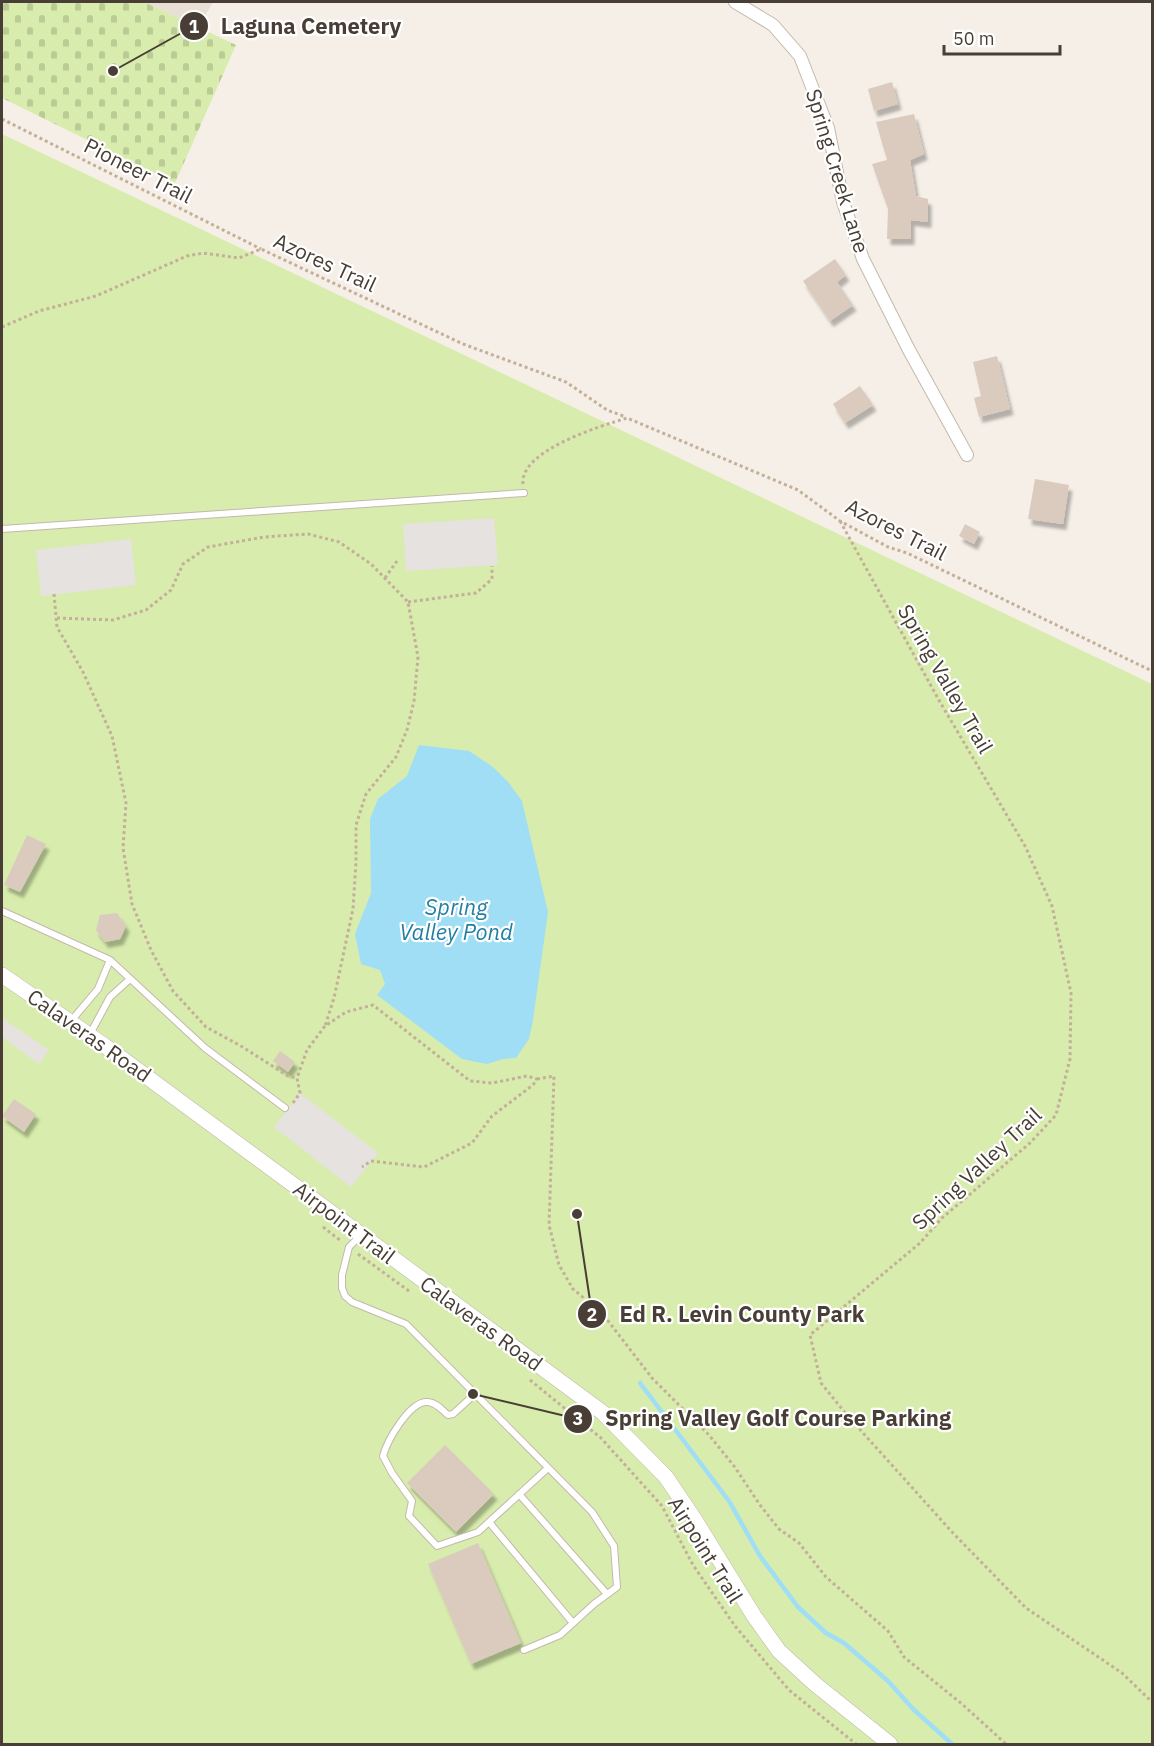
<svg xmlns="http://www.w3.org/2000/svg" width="1154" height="1746" font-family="'IBM Plex Sans',sans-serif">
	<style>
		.residential { fill: #e9e0d5 }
		.green { fill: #d8ecad }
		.cemetery { fill: url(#cemetery-stones) }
		.parking { fill: #e5e2df }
		.water { fill: #9fdef5 }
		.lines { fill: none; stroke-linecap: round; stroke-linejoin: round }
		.stream { stroke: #9fdef5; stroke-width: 4.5 }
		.building { fill: #dacbbe; filter: url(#shadow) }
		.service-casing { stroke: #c4b8ac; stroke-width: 8 }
		.minor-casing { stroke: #c4b8ac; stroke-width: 14 }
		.tertiary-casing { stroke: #c4b8ac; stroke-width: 16 }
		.path { stroke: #c4af99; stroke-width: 3; stroke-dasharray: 3 3; stroke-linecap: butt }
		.service { stroke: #fff; stroke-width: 6 }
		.minor { stroke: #fff; stroke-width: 12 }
		.tertiary { stroke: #fff; stroke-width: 15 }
		.labels { text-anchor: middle; stroke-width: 4.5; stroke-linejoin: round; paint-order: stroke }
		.street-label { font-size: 21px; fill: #483e35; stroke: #fff }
		.water-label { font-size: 22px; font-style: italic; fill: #237fa2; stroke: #fff }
		.leader { fill: none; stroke: #483e35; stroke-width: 2 }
		.callout-dot { fill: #483e35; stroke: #fff; stroke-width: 2 }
		.mark-label { font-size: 18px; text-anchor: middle; font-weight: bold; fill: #fff }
		.callout-label { font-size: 22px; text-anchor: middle; font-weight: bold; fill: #483e35; stroke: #fff; stroke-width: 4.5; stroke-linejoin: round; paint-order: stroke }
	</style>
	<defs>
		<pattern id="cemetery-stones" width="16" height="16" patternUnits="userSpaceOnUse" patternTransform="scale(1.5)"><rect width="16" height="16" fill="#d8ecad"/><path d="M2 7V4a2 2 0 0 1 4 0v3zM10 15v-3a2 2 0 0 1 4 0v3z" fill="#bbcb95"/></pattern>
		<filter id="shadow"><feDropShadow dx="3.5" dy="6" stdDeviation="1.5" flood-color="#0004"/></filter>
	</defs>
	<rect width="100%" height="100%" fill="#f5efe7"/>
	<path class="residential" d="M144 2H213L198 28Z"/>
	<path class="green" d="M2 134 1152 684V1744H2Z"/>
	<path class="cemetery" d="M2 2H144L236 45 175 183 2 98Z"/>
	<path class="parking" d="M494 518 498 565 406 571 403 524Z
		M131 539 136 585 41 596 36 550Z
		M2 1018 49 1050 39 1064 2 1037Z
		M300 1093 378 1153 351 1187 274 1127Z"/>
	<path class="water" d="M419 745 469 751 493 767 509 783 522 801 548 912 533 1020 529 1039 516 1058 503 1059 487 1064 462 1059 377 995 385 984 380 970 361 964 355 934 371 893 370 819 378 799 407 776Z"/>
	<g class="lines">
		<path class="stream" d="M640 1383 729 1501 760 1556 798 1607 826 1633 844 1643 888 1681 914 1710 952 1744"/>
	</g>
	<path class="building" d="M892 82 898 104 874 111 868 89Z
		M914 114 924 154 910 160 916 196 928 199V222L911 220V239H887L888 209 872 164 887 160 876 122Z
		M835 259 846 275 837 282 853 305 830 321 803 281Z
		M997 356 1010 409 979 417 974 398 981 396 973 362Z
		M860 386 873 405 845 423 833 404Z
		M1035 479 1069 485 1063 524 1028 519Z
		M965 524 980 532 974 544 959 536Z
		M27 835 46 844 20 892 4 885Z
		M117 913 126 926 120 939 105 942 96 930 100 915Z
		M280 1051 295 1062 288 1072 273 1061Z
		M14 1099 36 1114 24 1132 2 1116Z
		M445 1445 494 1494 456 1532 407 1483Z
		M478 1543 521 1643 471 1664 428 1564Z"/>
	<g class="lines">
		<defs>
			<path id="service" d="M2 529 524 493
				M2 911 110 960 205 1048 285 1108
				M71 1021 98 989 110 960
				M90 1034 110 997 130 979
				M360 1236 349 1247 342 1275V1288L345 1296 352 1302 406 1324 592 1512 614 1546 617 1587 594 1604 560 1635 524 1650
				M475 1394 453 1414 448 1415C442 1410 437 1403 428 1402 410 1400 387 1441 383 1456L392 1473 412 1501 409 1516 437 1546 478 1532 548 1468
				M519 1494 607 1594
				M489 1522 573 1623"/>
			<path id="minor" d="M735 2 773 25 800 56 828 128 843 202 863 259 909 350 967 455"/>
			<path id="tertiary" d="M2 975 105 1046 602 1412 666 1477 695 1520 754 1616 779 1651 815 1684 890 1744"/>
		</defs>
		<use href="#service" class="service-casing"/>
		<use href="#minor" class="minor-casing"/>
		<use href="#tertiary" class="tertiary-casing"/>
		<path class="path" d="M2 119 261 249
			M2 327 39 311 96 296 187 256 203 253 239 258 261 249 463 344 566 382 607 410 626 417
			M523 484C520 450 601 426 627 418L798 490 840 521 888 547 907 553 1152 671
			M840 521 940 702 1025 846 1052 906 1071 993 1070 1059 1056 1115 1030 1143 942 1218 920 1243 810 1335 821 1383 846 1414 952 1532 1026 1608 1122 1673 1152 1702
			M385 578 397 561
			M54 594 57 627 83 672 112 736 126 803 123 848 132 904 151 950 173 991 206 1027 241 1046 288 1076 297 1078
			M408 602 476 593 492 579V566
			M57 618 113 620 146 610 171 590 183 564 208 547 264 537 308 534 339 542 371 564 408 602 418 657 414 701 407 730 396 757 366 794 356 825V862L353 909 334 998 325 1026
			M537 1079 554 1076 549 1225 559 1265 573 1289 602 1313 652 1378 709 1435 734 1466 760 1505 779 1529 799 1543 826 1577 888 1631 904 1657 962 1704 1006 1744
			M293 1103 300 1093 297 1078 307 1050 325 1026 346 1012 373 1005 470 1081 492 1083 527 1076 537 1079 533 1085 492 1116 472 1143 424 1167 371 1161 362 1167
			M323 1227 341 1241
			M358 1254 409 1291
			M530 1380 601 1438 662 1506 693 1565 735 1626 789 1690 856 1744"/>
		<use href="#service" class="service"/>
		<use href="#minor" class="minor"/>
		<use href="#tertiary" class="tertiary"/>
	</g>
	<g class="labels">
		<g class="street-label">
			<text transform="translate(138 171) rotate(27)" y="7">Pioneer Trail</text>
			<text transform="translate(837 171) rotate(73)" y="7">Spring Creek Lane</text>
			<text transform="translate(325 263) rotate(25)" y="7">Azores Trail</text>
			<text transform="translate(896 530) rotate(27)" y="7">Azores Trail</text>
			<text transform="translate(945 679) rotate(60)" y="7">Spring Valley Trail</text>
			<text transform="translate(89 1036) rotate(35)" y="7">Calaveras Road</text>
			<text transform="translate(977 1169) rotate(-43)" y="7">Spring Valley Trail</text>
			<text transform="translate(344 1223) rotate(37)" y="7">Airpoint Trail</text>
			<text transform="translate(481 1324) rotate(36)" y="7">Calaveras Road</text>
			<text transform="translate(705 1550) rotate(58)" y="7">Airpoint Trail</text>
		</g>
		<g class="water-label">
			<text x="456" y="915">Spring<tspan x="456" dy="25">Valley Pond</tspan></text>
		</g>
	</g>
	<path class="leader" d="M113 71L194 26M577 1214L592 1314M473 1394L578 1419"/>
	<g class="callout-dot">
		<circle cx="113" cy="71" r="6"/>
		<circle cx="577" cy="1214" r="6"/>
		<circle cx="473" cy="1394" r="6"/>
		<circle cx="194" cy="26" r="15"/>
		<circle cx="592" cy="1314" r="15"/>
		<circle cx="578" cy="1419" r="15"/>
	</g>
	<g class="mark-label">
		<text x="194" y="33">1</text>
		<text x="592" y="1321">2</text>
		<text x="578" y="1425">3</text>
	</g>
	<g class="callout-label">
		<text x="311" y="34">Laguna Cemetery</text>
		<text x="742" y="1322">Ed R. Levin County Park</text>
		<text x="778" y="1426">Spring Valley Golf Course Parking</text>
	</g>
	<rect width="1154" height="1746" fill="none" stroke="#483e35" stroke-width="6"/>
	<path d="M944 45v9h116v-9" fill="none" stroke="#483e35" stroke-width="3"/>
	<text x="953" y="45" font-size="18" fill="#483e35" stroke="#ffffff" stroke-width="4.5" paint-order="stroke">50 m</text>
</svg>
